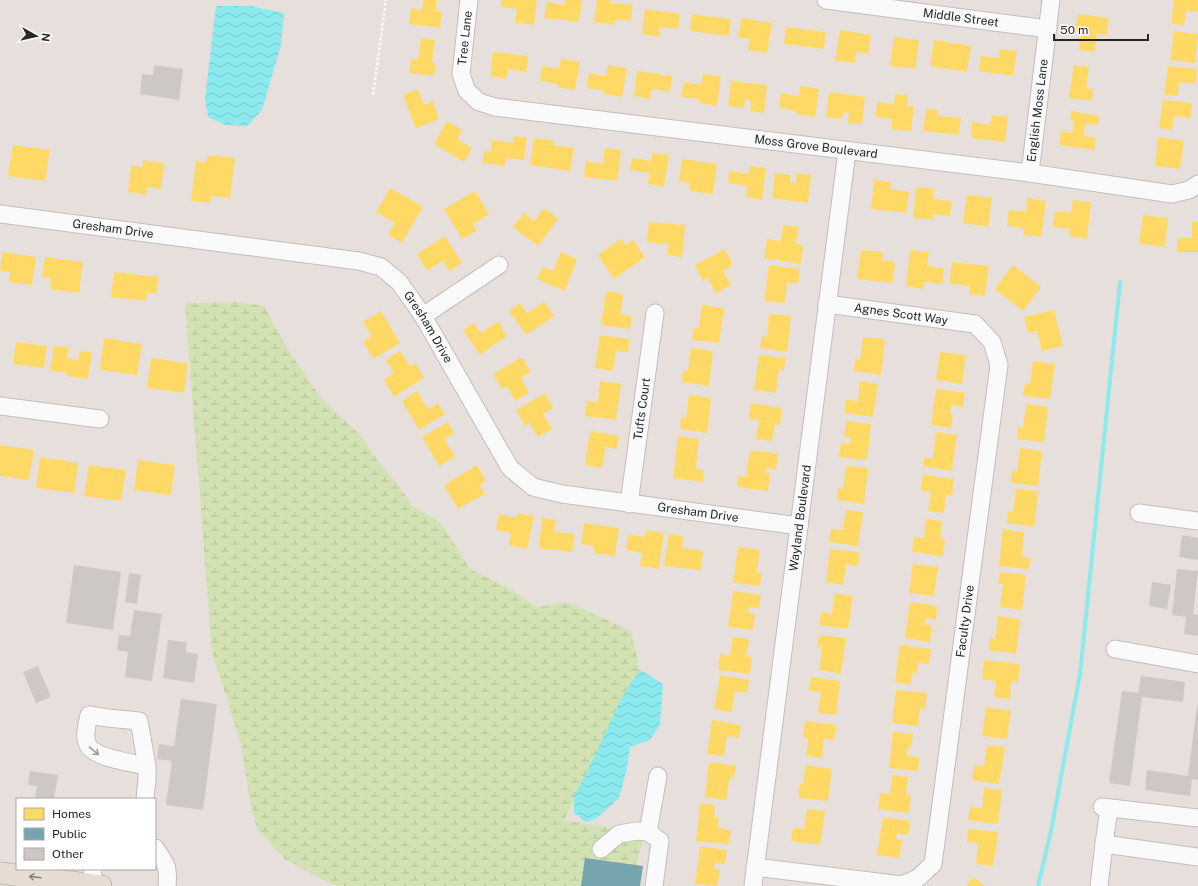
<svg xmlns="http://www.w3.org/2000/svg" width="1198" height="886" font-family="'Public Sans',sans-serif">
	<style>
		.wetland { fill: url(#wetland-marsh) }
		.water { fill: url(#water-waves) }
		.homes { fill: #ffd966 }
		.public { fill: #76a5af }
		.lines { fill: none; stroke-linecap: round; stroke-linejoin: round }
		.stream { stroke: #8beaed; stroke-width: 4 }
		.building { fill: #cdc8c6 }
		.minor-casing { stroke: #c0bebe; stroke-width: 19 }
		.major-casing { stroke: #bfbcbb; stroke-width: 23 }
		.path { stroke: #fbfafa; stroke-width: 2.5; stroke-dasharray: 3 2; stroke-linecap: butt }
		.minor { stroke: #fbfafa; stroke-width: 17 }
		.major { stroke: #e6dcd1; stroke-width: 21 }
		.oneway { stroke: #9c9b9b }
		.oneway2 { stroke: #86827c }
		.labels { text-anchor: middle; stroke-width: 4; stroke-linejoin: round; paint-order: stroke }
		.street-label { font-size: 12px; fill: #272727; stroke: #fff }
	</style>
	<defs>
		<pattern id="wetland-marsh" width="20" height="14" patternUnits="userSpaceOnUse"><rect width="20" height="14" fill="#d2e2b2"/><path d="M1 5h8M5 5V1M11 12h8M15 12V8" fill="none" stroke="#b4c299"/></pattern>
		<pattern id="water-waves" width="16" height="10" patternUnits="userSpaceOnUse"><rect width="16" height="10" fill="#8beaed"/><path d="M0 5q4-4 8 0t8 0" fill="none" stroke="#78c9cb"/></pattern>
	</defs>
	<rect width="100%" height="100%" fill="#e7dfdc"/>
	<path class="wetland" d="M236 302 264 306 288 350 322 399 360 435 382 467 400 487 411 505 441 523 470 569 513 591 537 607 567 602 631 631 640 670 564 820 644 834 635 871 619 886H338L325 881 285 859 257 829 249 796 241 744 212 652 185 303Z"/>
	<path class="water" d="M216 6H251L284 13 281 45 262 110 247 126 225 125 208 117 205 99Z
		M640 670 663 684 660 725 650 740 630 747 627 768 619 798 597 818 586 822 574 813V796L586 774 619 703 630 684Z"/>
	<path class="homes" d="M423 0H437L436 11 442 12 440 28 409 24 411 8 422 10Z
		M501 0H537L534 25 515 23 517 9 501 7Z
		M565 0H582L579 22 544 18 547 2 564 5Z
		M597 0H611L610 3 633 5 631 21 616 19 615 25 594 22Z
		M1174 0H1198V12L1186 11 1184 25 1171 24Z
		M645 9 680 14 678 29 660 27 659 37 642 34Z
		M692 14 731 19 729 36 690 31Z
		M1078 14 1109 18 1107 35 1097 34 1095 52 1079 50 1081 33 1075 32Z
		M741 18 772 23 767 53 748 50 750 39 738 37Z
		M786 27 826 32 824 49 784 44Z
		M840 30 871 35 868 54 856 52 855 63 835 61Z
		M1174 31 1198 34 1195 63 1170 60Z
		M894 37 919 40 915 69 890 66Z
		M421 38 435 40 432 62 436 63 434 76 409 73 411 59H418Z
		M934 40 971 46 967 72 930 66Z
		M1000 49 1017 51 1013 76 979 71 981 56 999 58Z
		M493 52 528 56 526 72 508 69 506 79 490 76Z
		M561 59 580 62 575 90 557 87 558 84 540 81 542 66 559 69Z
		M608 65 627 68 622 97 604 94V90L586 88 589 73 606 76Z
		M1074 65 1089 67 1086 88 1093 89 1092 101 1069 98Z
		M1168 66 1197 69 1196 84 1179 82 1178 96 1164 95Z
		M637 71 672 76 670 92 652 89 650 99 634 96Z
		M703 74 721 77 717 106 699 103V99L681 97 684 82 701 85Z
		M731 81 767 85 764 113 750 111 751 101 745 100 744 108 728 106Z
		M800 86 819 89 815 117 796 114 797 111 779 108 781 93 799 96Z
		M418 89 424 105 433 101 439 119 416 128 403 95Z
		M829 92 865 97 862 124 848 123 849 113 843 112 842 119 826 117Z
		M895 94 908 95 907 106H914L911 131 891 129 892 119 876 117 877 102 894 104Z
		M1163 100 1192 103 1191 118 1174 116 1172 130 1159 128Z
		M926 109 938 110V116L961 118 959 135 923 131Z
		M1071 111 1099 116 1098 125 1085 124 1084 136 1096 138 1094 150 1059 145 1061 131 1072 133 1074 121 1070 120Z
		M992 115 1008 117 1005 142 971 138 972 122 990 125Z
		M447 121 462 130 457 139 472 148 464 162 434 144Z
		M514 136 527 138 524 160 506 158 505 166 483 163 484 151 491 152 492 140 513 143Z
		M1158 137 1184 141 1180 169 1155 166Z
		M534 138 554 141 553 145 574 148 570 171 530 165Z
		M13 145 50 150 45 181 8 176Z
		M605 148 621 150 617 181 584 177 586 161 603 164Z
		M652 153 669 155 664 187 648 184 649 173 630 170 632 158 651 161Z
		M207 155 235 158 230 198 211 196 210 203 191 201 196 161 207 162Z
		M682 159 717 164 713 194 689 191 690 183 679 181Z
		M143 160 164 163 161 189 147 187 146 195 128 192 131 166 143 167Z
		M750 166 766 168 762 200 746 197 747 186 728 183 729 171 749 174Z
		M775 173 791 175 790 182 796 183 797 173 811 175 808 203 772 198Z
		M874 180 891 182 890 189 909 192 906 213 871 209Z
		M916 187 934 189 933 199 952 201 950 216 933 214V220L913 218Z
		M390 188 423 207 402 243 388 235 395 223 376 212Z
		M475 191 489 214 473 224 477 230 462 239 444 209Z
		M967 195 992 198 988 227 963 223Z
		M1027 198 1046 201 1041 237 1023 235 1024 228 1007 226 1009 210 1026 212Z
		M1073 200 1091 202 1087 239 1069 236 1070 229 1053 227 1055 211 1071 213Z
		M544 208 558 219 538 246 513 227 524 213 534 221Z
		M1143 215 1168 218 1165 247 1139 244Z
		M649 222 685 225 682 257 667 255 668 244 647 242Z
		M1192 222H1198V252H1177V238H1192Z
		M783 225 799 227 796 244 803 245 801 264 764 258 767 239 781 241Z
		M445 236 462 263 450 271 443 261 427 271 417 254Z
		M621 239 626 245 633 240 645 257 614 279 598 255Z
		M725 249 733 265 723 271 731 285 716 294 708 278 703 281 695 265Z
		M861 250 883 252 882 260 895 262 893 283 857 279Z
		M910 250 929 252 927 266 944 268 942 284 925 282 924 289 906 286Z
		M2 252 36 257 32 285 9 282 10 272 0 271Z
		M561 252 577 259 565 291 537 279 542 267 553 271Z
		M45 257 83 262 79 293 50 289 51 278 42 277Z
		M952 262 989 266 985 296 969 294 970 286 949 284Z
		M769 265 800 269 798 284 787 282 785 303 764 301Z
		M1013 265 1041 287 1023 311 995 289Z
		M114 272 159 277 156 294 147 293 146 301 111 297Z
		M606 291 623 294 620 314 632 316 630 329 601 325Z
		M544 302 554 316 526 335 509 311 520 303 527 313Z
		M702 305 724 308 719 343 692 340 694 328H699Z
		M1054 310 1063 346 1042 351 1037 331 1028 333 1024 317Z
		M381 311 400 343 373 359 363 341 372 336 363 322Z
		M769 314 791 316 787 352 760 348 762 336 767 337Z
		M498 321 507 336 480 355 463 330 474 323 481 333Z
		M600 335 630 339 628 352 616 351 613 371 595 368Z
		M863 337 885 339 881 375 854 371 855 359 860 360Z
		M104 338 142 344 137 375 100 370Z
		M16 342 47 346 44 368 13 364Z
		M54 346 69 347 67 358 78 360 80 351 92 352 88 379 66 376 67 373 50 371Z
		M691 348 713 351 709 386 682 382 683 370 688 371Z
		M400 351 410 366 415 363 424 378 394 397 384 380 394 373 386 360Z
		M940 352 966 355 962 384 936 380Z
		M759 355 786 358 784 370 779 369 776 393 754 390Z
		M522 357 531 372 521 378 529 393 515 401 507 386 502 389 493 374Z
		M151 358 188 363 184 393 147 388Z
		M1033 361 1055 364 1050 399 1023 396 1025 384H1030Z
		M600 381 621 384 616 420 585 416 587 401 598 402Z
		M860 381 878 384 873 417 844 413 846 400 858 401Z
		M936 389 965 393 963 407 951 405 950 414 953 415 951 428 931 425Z
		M417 391 428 409 438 403 445 414 419 430 402 401Z
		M545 393 553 408 543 414 552 429 538 437 529 423 525 426 516 410Z
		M689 395 711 398 707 433 680 429 681 417 686 418Z
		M751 403 782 408 780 425 775 424 772 441 756 439 759 420 749 419Z
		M1026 404 1048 407 1044 442 1017 439 1018 427 1023 428Z
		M846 421 871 424 867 460 839 457 841 443 850 444 851 438 844 437Z
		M448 422 454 433 444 439 455 457 439 466 422 437Z
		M590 431 619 436 617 449 605 447 602 468 585 465Z
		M936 432 957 435 952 471 923 466 924 457 933 459Z
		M678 436 699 439 696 469 704 470 703 482 673 478Z
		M0 445 34 450 29 480 0 476Z
		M1020 448 1042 451 1038 486 1011 483 1012 471H1017Z
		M750 450 778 454 776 470 766 468V473H770L768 491 737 487 738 476 746 477Z
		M40 457 78 463 74 493 36 488Z
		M138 460 175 465 171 495 134 490Z
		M89 465 126 470 121 501 84 496Z
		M477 465 486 481 480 484 485 494 458 509 444 485Z
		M846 466 868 468 864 504 837 500 838 488 843 489Z
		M923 475 954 479 952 496 946 495 944 513 928 511 931 492 921 491Z
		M1016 489 1038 491 1034 527 1007 523 1008 511 1013 512Z
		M846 510 863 512 858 546 829 542 831 529 843 530Z
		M518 513 534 516 527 549 509 545 511 533 496 530 499 514 517 518Z
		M542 518 556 520 554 532 575 534 572 552 539 548Z
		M926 519 942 521 940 539H945L943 556 912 552 914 537 924 538Z
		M584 523 619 528 615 556 594 553V546L581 544Z
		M1003 529 1024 532 1022 557 1031 558 1029 569 999 566Z
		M646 530 664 533 659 569 640 566 642 553 626 550 628 535 645 537Z
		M669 534 683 536 682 548 703 551 701 570 664 566Z
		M738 547 760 550 757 573 762 574 760 586 733 583Z
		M830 549 859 552 858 566 846 564 843 585 826 582Z
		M913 564 938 567 934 596 909 593Z
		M1000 572 1026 575 1022 610 1000 607 1003 584H998Z
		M733 591 761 595 759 609 749 607 748 613 755 614 753 630 728 627Z
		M835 593 853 596 848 629 819 625 821 612 832 614Z
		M910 602 937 606 936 620 926 618 925 625H932L930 642 905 638Z
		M998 616 1020 619 1016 654 989 650 990 638 995 639Z
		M819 635 846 638 841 674 819 670 822 647H817Z
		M733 637 749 639 746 656 752 657 750 674 718 670 720 654 730 656Z
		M900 645 931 649 929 664 918 663 917 673H912L911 684 895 682Z
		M984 660 1020 664 1018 682 1011 681 1010 699 994 697 996 681 982 679Z
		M720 675 749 680 747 693 735 691 732 712 714 709Z
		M811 677 840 681 836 715 818 713 821 692 809 691Z
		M896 690 927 693 925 709 920 708 918 726 892 723Z
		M986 707 1011 711 1007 739 982 736Z
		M712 720 741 725 739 738 727 736 724 756 707 754Z
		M805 721 836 725 834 740 824 739 822 758 806 756 808 738H803Z
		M893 732 913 734 911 747H908L907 756 919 757 918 771 889 768Z
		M987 745 1005 747 999 784 972 780 974 765 984 766Z
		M709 762 736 766 734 778 730 777 726 800 705 797Z
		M806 765 832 769 828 801 798 798 800 784H803Z
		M892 775 908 777 906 795 911 796 909 813 878 809 880 793 890 794Z
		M984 788 1002 790 998 824 968 820 970 807 982 808Z
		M700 803 715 805 714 817H719L718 828 731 830 729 844 696 841Z
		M807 809 825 811 820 845 791 841 793 828 804 829Z
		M883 817 910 821 908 835 897 833 896 839 902 840 899 858 877 855Z
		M968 829 998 832 993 866 976 864 978 843 967 842Z
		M700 846 727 850 725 864 715 863 714 869 720 870 717 886 695 884Z
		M973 877 986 886H966Z"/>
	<path class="public" d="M585 858 643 866 640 886H581Z"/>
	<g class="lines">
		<path class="stream" d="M1038 886 1051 831 1080 674 1120 282"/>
	</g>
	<path class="building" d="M154 65 183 69 179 100 140 94 142 74 153 75Z
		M1182 535 1198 538V560L1179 557Z
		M74 565 121 572 113 630 66 623Z
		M1177 569 1198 571 1193 614 1198 615V636L1184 634 1186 617 1172 615Z
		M129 573 141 575 137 604 125 602Z
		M1152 582 1171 585 1167 609 1149 606Z
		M134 610 162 614 152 681 125 677 128 652 117 650 119 635 130 636Z
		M168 640 187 642 186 652 198 654 194 683 163 678Z
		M38 666 51 697 36 703 23 672Z
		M1141 676 1185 682 1183 702 1142 697 1130 786 1109 783 1122 691 1138 693Z
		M181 699 217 704 203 810 166 805 172 761 157 759 159 744 174 746Z
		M1197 705H1198V780L1192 779 1190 796 1145 790 1147 770 1188 776Z
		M30 771 58 775 54 799H35L37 786 28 785Z"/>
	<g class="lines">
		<defs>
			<g id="minor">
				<path id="s1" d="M469 0 461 74 467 91 479 102 495 107 1030 173 1172 194 1189 190 1198 184"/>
				<path id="s2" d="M826 0 1048 29"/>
				<path id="s3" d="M1030 173 1051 0"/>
				<path id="s4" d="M0 214 359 261 381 267 399 282 409 296 423 316 510 468 533 487 562 494 799 526"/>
				<path d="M423 316 499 265"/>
				<path d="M0 406 100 419"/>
				<path id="s5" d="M629 504 655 313"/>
				<path d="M1139 513 1198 521"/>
				<path d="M1115 649 1198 664"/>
				<path d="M145 799 147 779V766L139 721 108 718 89 715C87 724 84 735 87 743 92 758 132 763 147 766"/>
				<path d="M1102 807 1198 818"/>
				<path d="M648 832 658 776"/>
				<path d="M1104 844 1109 808"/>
				<path d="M155 848C166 863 169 867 167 886"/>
				<path d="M601 849 619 834 637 831 648 832 660 841 654 886"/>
				<path id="s6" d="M755 867 902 885 918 878 933 864 999 365 992 342 975 324 827 304"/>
				<path d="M92 885 93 869"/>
				<path id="s7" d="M753 886 847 151"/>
				<path d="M1099 886 1104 844 1198 857"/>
			</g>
			<path id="major" d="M0 873 101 886"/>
		</defs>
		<use href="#minor" class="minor-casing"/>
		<use href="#major" class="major-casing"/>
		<path class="path" d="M373 95 386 0"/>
		<use href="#minor" class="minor"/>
		<use href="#major" class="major"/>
	</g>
	<defs><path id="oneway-shaft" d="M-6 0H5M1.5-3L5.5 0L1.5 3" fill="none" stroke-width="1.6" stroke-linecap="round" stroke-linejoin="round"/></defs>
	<use class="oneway" href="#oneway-shaft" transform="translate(94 751) rotate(40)"/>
	<use class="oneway2" href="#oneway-shaft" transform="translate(35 877) rotate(-173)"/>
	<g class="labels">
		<g class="street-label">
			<text dy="4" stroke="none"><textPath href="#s2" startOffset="136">Middle Street</textPath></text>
			<text transform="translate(465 38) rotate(-84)" y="4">Tree Lane</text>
			<text dy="4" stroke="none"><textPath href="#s3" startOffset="63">English Moss Lane</textPath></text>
			<text dy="4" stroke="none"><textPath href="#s1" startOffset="449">Moss Grove Boulevard</textPath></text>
			<text dy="4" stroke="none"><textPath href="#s4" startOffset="114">Gresham Drive</textPath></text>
			<text transform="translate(901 314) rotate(8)" y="4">Agnes Scott Way</text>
			<text dy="4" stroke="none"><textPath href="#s4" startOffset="462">Gresham Drive</textPath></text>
			<text dy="4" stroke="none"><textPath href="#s5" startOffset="96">Tufts Court</textPath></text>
			<text dy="4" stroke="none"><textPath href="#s4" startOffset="822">Gresham Drive</textPath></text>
			<text dy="4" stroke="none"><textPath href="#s7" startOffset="371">Wayland Boulevard</textPath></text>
			<text dy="4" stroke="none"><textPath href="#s6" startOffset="431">Faculty Drive</textPath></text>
		</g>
	</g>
	<rect x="16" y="798" width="140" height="72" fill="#ffffff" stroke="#a9a9a9"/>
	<rect x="24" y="808" width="20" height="12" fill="#ffd966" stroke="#a9a9a9"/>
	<text x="52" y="818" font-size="12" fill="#272727">Homes</text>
	<rect x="24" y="828" width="20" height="12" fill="#76a5af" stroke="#a9a9a9"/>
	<text x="52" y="838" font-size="12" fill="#272727">Public</text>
	<rect x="24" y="848" width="20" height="12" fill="#cdc8c6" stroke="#a9a9a9"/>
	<text x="52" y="858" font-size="12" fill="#272727">Other</text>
	<g transform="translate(36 36) rotate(98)" stroke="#ffffff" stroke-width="3" paint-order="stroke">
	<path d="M0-3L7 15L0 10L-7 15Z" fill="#272727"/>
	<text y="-6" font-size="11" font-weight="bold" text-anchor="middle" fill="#272727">N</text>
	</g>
	<path d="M1054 34v6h94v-6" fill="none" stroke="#272727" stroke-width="2"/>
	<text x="1060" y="34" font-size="12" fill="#272727" stroke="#ffffff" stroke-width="3" paint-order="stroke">50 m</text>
</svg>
